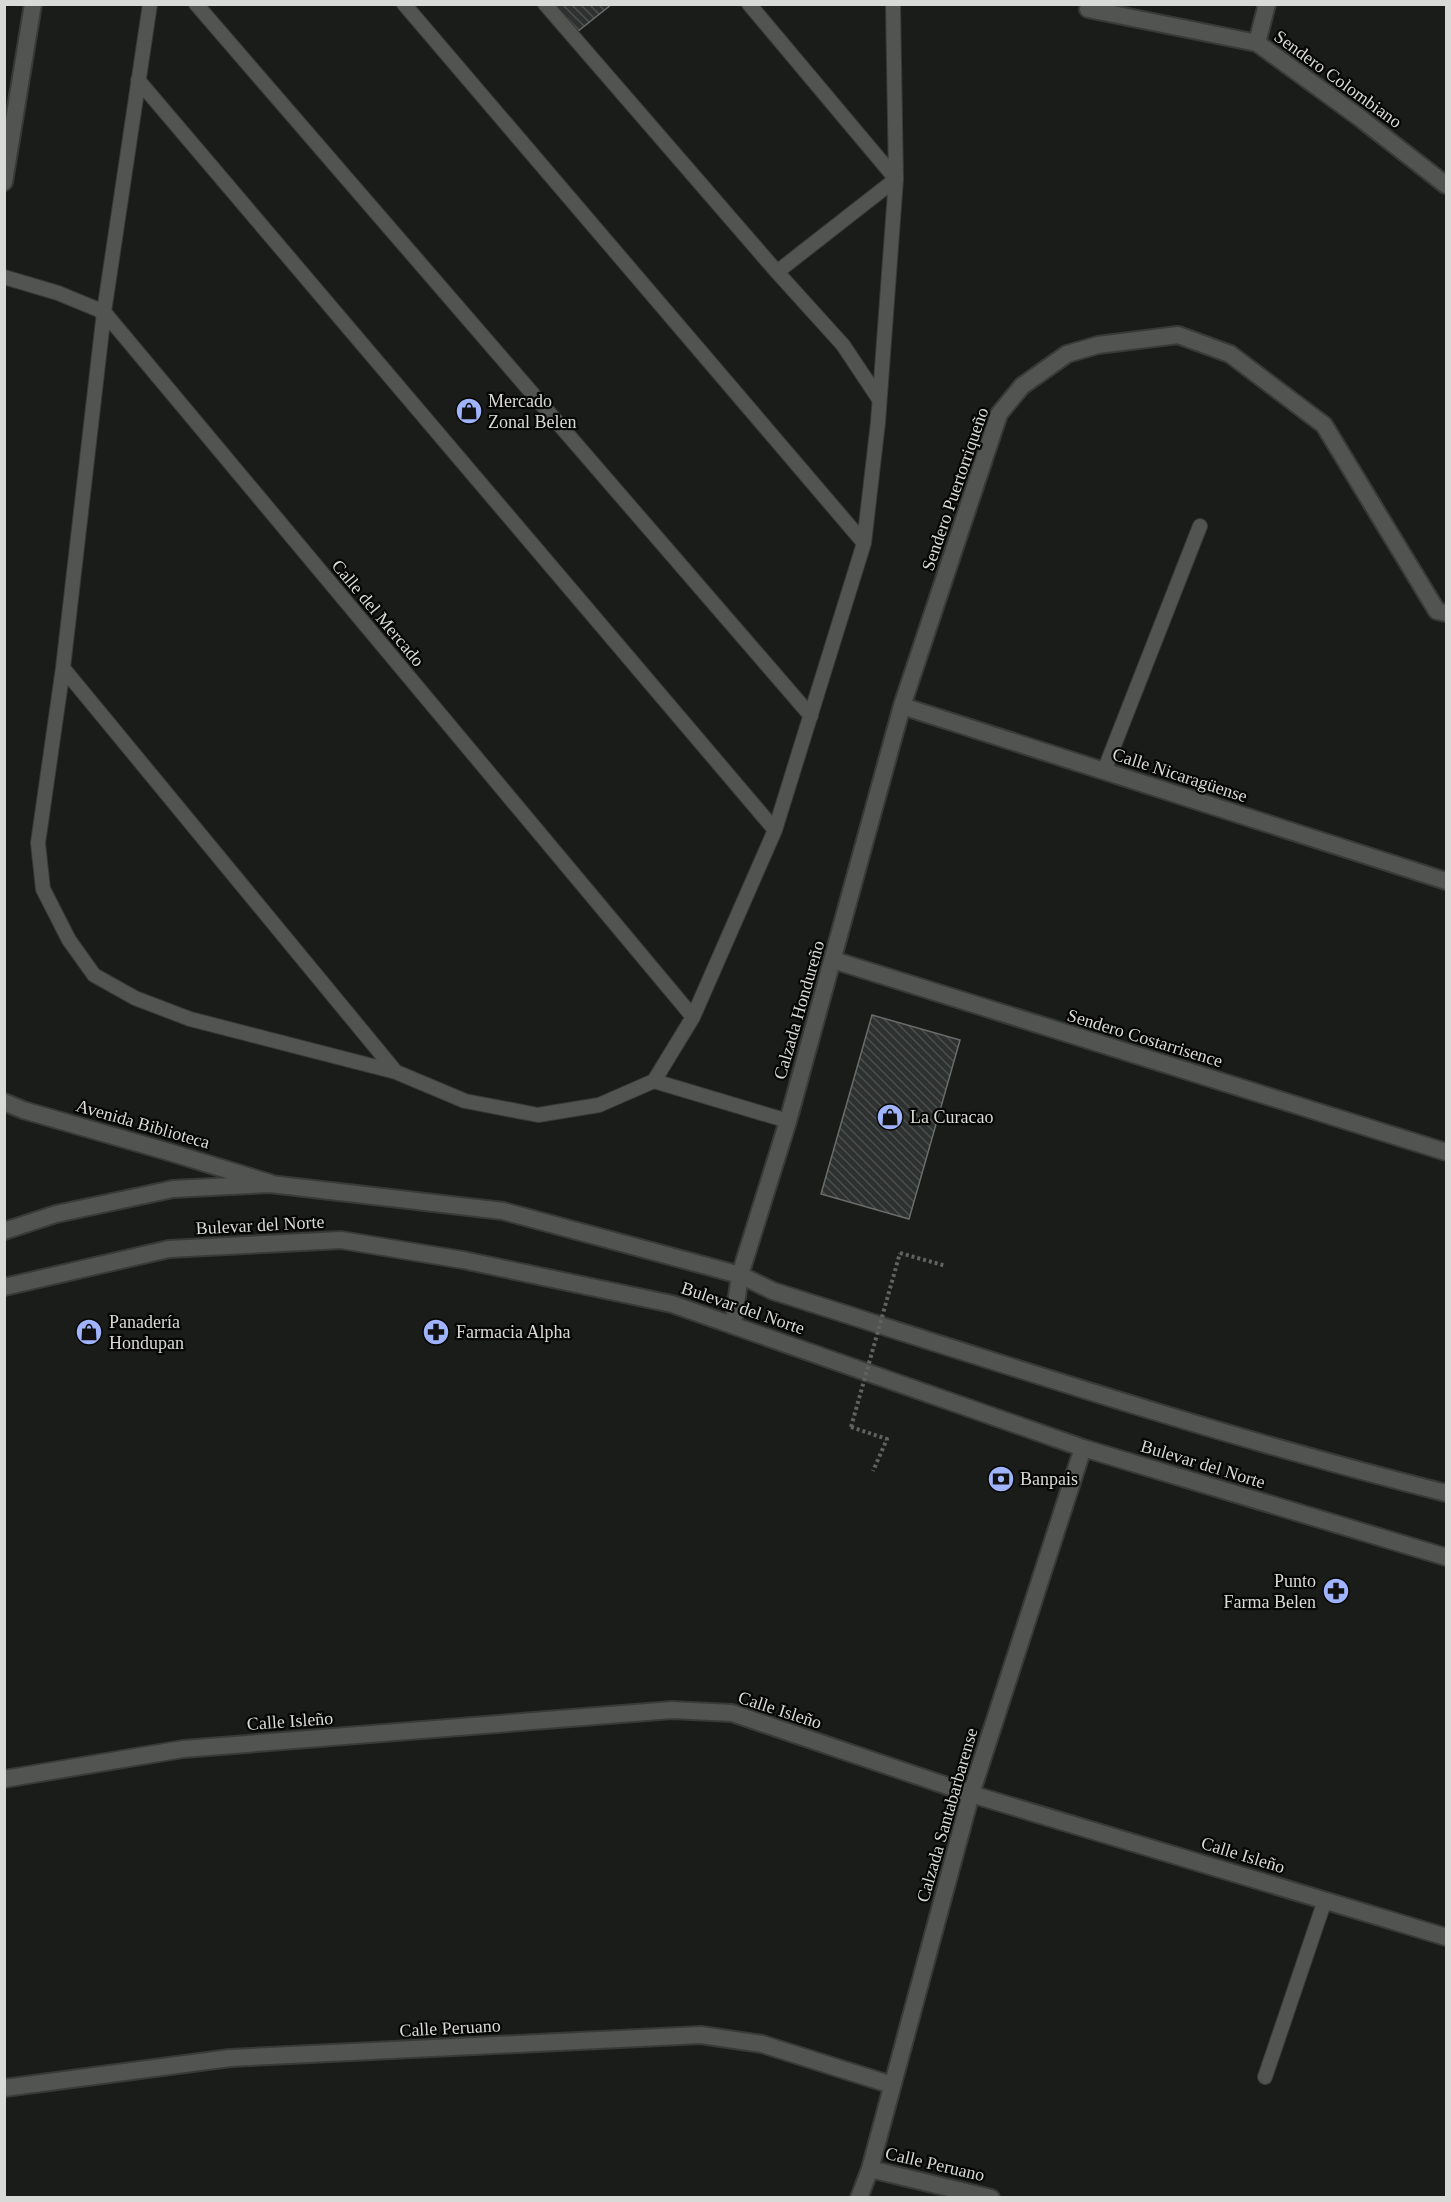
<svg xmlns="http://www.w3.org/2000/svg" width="1451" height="2202" font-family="'Times New Roman',serif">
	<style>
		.building { fill: url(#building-back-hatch); stroke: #686d6b; stroke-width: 1.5 }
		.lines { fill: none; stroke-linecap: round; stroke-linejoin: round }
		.service-casing { stroke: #383a38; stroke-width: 16 }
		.minor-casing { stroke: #383a38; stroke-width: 20 }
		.tertiary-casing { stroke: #383a38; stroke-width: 20 }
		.secondary-casing { stroke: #383a38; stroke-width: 20 }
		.path { stroke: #60625f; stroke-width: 4; stroke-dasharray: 3 3; stroke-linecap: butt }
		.service { stroke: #515450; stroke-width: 14 }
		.minor { stroke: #515450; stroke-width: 16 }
		.tertiary { stroke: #515450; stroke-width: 16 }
		.secondary { stroke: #515450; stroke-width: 16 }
		.path-bridge { stroke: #60625f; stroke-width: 4; stroke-dasharray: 3 3; stroke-linecap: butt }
		.labels { text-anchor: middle; stroke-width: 4.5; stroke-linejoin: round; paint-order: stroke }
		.street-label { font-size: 18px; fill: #d8dad8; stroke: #060705 }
		.poi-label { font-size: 18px; fill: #d8dad8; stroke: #060705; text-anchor: start }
	</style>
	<defs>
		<pattern id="building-back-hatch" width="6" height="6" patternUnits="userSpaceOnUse" patternTransform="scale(1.5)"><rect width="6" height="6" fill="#2d312f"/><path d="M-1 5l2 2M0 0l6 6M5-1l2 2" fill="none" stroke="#4b4e4c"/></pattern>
	</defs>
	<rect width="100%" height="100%" fill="#1a1c19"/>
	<path class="building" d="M553 4H612L572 36Z
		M872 1015 960 1040 909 1219 821 1194Z"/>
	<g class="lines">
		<defs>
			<path id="service" d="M150 4 104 312 63 668 38 843 43 889 69 940 94 975 135 998 190 1019 396 1072 465 1101 538 1115 599 1105 654 1081
				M196 4 811 716
				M404 4 864 543
				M545 4 777 272 896 179 749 4
				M138 80 775 830
				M777 272 843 345 879 399
				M4 277 58 293 104 312 693 1017
				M63 668 396 1072
				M1104 771 1200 526
				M788 1121 654 1081 693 1017 775 830 864 543 878 422 896 179 893 4
				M1265 2077 1325 1900"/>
			<path id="minor" d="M1088 9 1257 43 1360 118 1446 185
				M1257 43 1267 4
				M902 706 1446 881
				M833 960 1446 1152
				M733 1325 740 1275 788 1121 902 706 999 414 1022 386 1067 354 1098 345 1178 335 1230 354 1324 425 1437 611 1446 613
				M4 1779 183 1749 672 1710 732 1713 971 1794 1446 1937
				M4 2088 230 2058 701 2035 762 2044 892 2085
				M870 2169 991 2198
				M859 2198 870 2169 971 1794 1083 1448"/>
			<path id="tertiary" d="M4 182 33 4
				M4 1102 23 1110 169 1152 270 1183"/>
			<path id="secondary" d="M4 1231 56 1214 173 1189 270 1184 503 1211 740 1275 773 1291C997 1362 1219 1436 1446 1493
				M4 1287 169 1249 341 1240 463 1260 672 1304 1083 1448 1446 1557"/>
		</defs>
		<use href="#service" class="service-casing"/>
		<use href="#minor" class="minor-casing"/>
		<use href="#tertiary" class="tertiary-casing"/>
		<use href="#secondary" class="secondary-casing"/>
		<path class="path" d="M900 1253 946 1266
			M851 1427 887 1439 873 1471"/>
		<use href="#service" class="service"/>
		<use href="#minor" class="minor"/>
		<use href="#tertiary" class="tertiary"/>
		<use href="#secondary" class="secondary"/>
		<path class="path-bridge" d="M851 1427 900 1253"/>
	</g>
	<defs>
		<symbol id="shop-disc" viewBox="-11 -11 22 22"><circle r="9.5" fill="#a0b3fd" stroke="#060705"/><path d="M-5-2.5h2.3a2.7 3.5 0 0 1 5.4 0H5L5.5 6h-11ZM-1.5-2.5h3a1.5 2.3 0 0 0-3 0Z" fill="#111"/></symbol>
		<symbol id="pharmacy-disc" viewBox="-11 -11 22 22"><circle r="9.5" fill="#a0b3fd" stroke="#060705"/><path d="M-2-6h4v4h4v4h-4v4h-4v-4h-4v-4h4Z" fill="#111"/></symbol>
		<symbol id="bank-disc" viewBox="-11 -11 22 22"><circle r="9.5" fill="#a0b3fd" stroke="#060705"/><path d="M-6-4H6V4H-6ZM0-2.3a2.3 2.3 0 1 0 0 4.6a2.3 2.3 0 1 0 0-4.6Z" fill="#111"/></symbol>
	</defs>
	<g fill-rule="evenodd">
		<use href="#shop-disc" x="454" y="396" width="30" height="30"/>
		<use href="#shop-disc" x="875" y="1102" width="30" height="30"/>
		<use href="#shop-disc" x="74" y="1317" width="30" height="30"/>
		<use href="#pharmacy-disc" x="421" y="1317" width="30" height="30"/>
		<use href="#bank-disc" x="986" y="1464" width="30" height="30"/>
		<use href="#pharmacy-disc" x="1321" y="1576" width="30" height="30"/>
	</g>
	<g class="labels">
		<g class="street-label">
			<text transform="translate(1338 79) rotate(36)" y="6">Sendero Colombiano</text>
			<text transform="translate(955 489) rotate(-71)" y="6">Sendero Puertorriqueño</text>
			<text transform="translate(378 613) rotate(50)" y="6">Calle del Mercado</text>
			<text transform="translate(1180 775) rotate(18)" y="6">Calle Nicaragüense</text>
			<text transform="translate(799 1010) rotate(-74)" y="6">Calzada Hondureño</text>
			<text transform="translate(1145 1038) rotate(17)" y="6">Sendero Costarrisence</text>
			<text transform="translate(143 1124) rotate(16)" y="6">Avenida Biblioteca</text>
			<text transform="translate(260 1225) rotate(-3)" y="6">Bulevar del Norte</text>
			<text transform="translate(743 1308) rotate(19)" y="6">Bulevar del Norte</text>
			<text transform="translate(1203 1464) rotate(17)" y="6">Bulevar del Norte</text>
			<text transform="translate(780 1710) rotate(18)" y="6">Calle Isleño</text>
			<text transform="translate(290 1721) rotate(-4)" y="6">Calle Isleño</text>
			<text transform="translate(947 1815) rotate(-74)" y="6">Calzada Santabarbarense</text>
			<text transform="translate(1243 1855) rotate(17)" y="6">Calle Isleño</text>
			<text transform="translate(450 2028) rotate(-3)" y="6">Calle Peruano</text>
			<text transform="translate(935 2164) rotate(13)" y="6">Calle Peruano</text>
		</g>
		<g class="poi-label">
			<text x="488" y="407">Mercado<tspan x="488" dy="21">Zonal Belen</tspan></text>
			<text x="910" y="1123">La Curacao</text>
			<text x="109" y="1328">Panadería<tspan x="109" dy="21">Hondupan</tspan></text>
			<text x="456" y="1338">Farmacia Alpha</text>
			<text x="1020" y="1485">Banpais</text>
			<text x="1316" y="1587" text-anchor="end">Punto<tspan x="1316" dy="21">Farma Belen</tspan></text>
		</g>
	</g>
	<rect width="1451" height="2202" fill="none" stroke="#d8dad8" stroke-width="12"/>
</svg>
